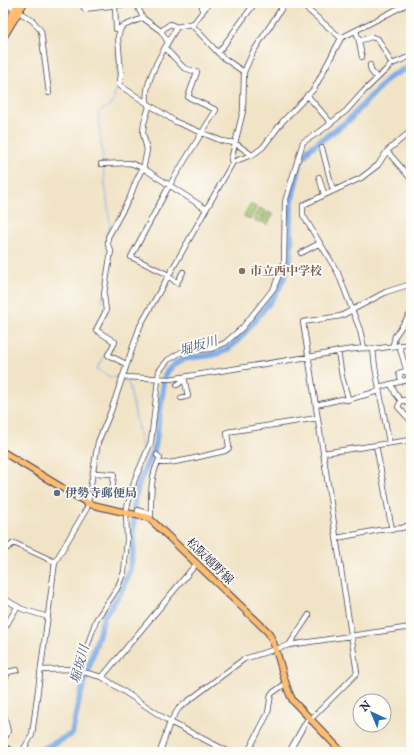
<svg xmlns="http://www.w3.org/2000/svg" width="414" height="755" font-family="'IM FELL English','Noto Serif JP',serif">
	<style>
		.green { fill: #a5c871; stroke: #647556 }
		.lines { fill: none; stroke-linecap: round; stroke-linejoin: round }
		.stream { stroke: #7baae5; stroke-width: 1 }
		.river { stroke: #7baae5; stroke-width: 6 }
		.minor-casing { stroke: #413f50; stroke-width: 6 }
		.major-casing { stroke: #413f50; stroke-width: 8 }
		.minor { stroke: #fff; stroke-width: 4.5 }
		.major { stroke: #febc70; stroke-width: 6 }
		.education-dot { fill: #8d6e63; stroke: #fdfcf7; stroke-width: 1.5 }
		.service-dot { fill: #5c6f8a; stroke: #fdfcf7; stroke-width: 1.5 }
		.labels { text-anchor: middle; stroke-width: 3.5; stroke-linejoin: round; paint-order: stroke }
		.education-label { font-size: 12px; font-weight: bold; fill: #785e54; stroke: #fdfcf7; text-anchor: start }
		.service-label { font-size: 12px; font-weight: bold; fill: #4e5e75; stroke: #fdfcf7; text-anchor: start }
		.street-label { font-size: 12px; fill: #22223b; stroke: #fdfcf7 }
		.water-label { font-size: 13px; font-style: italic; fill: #46587f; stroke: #fdfcf7 }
	</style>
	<rect width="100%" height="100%" fill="#fdfcf7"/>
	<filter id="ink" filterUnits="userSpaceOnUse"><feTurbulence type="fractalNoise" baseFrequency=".025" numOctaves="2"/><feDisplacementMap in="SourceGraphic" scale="8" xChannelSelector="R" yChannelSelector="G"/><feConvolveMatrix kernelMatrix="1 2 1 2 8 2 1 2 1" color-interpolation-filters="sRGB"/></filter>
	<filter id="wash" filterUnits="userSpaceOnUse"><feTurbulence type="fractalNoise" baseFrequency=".012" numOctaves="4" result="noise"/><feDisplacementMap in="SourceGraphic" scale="16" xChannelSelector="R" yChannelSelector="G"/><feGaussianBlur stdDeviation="0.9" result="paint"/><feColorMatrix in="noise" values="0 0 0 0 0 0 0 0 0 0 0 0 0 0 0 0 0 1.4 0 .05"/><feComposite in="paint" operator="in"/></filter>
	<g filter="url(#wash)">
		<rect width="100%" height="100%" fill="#f1e3c6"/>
		<path class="green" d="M250 204 256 207 250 219 244 216Z
			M259 208 266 211 260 223 253 219Z
			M268 212 273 215 267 225 262 222Z"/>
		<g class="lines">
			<path class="stream" d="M117 49 118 78
				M103 161 98 112 109 106 114 102V95L118 87
				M103 166 110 225 106 236
				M106 239 108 251
				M102 296 103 303
				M112 343 97 369 110 377 121 378
				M124 380 129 384 143 453"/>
			<path class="river" d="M37 752 72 734 79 700 104 617 121 592 130 569 133 550 134 500 140 480 155 447 165 375C181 349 202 362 224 351 237 344 246 331 254 321 273 299 289 279 291 249 292 235 290 221 291 207 292 192 298 177 300 162L309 149 349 120 389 77 411 66"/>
		</g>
	</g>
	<g filter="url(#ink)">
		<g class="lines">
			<defs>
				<path id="minor" d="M5 3 33 21 41 31 49 93
					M140 3H136L143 18 161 31 170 24 177 27 194 23 209 3
					M202 3V13
					M300 3 341 38
					M115 5 116 29 121 28
					M84 9 136 3
					M143 18 121 27 118 37 121 75 119 85 176 122 222 141 235 143 252 155
					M191 24 222 57 244 72
					M161 31 168 42
					M356 31 359 41 371 37 378 39 392 64
					M359 41 362 57
					M165 48 184 68 197 72 188 97 216 110 169 186 131 257 165 273 177 283 183 272
					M218 53 255 3
					M370 65 371 71 377 78
					M307 95 331 123
					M322 148 332 187 334 190
					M387 151 411 179
					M233 162 231 160 243 111 244 72 253 52 285 3
					M101 164 130 163 143 168 206 209
					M319 177 324 194
					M301 253 320 243
					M393 345 395 336 411 313
					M399 345 409 379
					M364 348 360 330 338 273 303 215V205L361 178 378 165 387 151 411 131
					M373 349 375 367 389 442
					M338 351 342 377 348 398 347 400
					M126 364 108 355 115 342 96 330 106 311 104 294 111 251 108 245V237L130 197 136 181 144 165 147 150 143 133 144 123 149 107C138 88 167 44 177 27
					M122 377 170 379 308 357 346 350 364 348 373 349 411 344
					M401 381 399 373 406 371
					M391 384 395 393 401 401 398 407 411 421
					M177 385 185 379
					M379 387 411 379
					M181 398 188 396 184 377
					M401 401 404 400 411 405
					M316 405 342 399 347 400 379 391
					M376 445 392 530
					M323 453 411 440
					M158 462C165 467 213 453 225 451L229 448 227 432 318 418
					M90 493H112L114 474 93 473
					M138 514V510L151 515C151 495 150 476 160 458L157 455
					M337 538 379 530 402 528 411 524
					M3 551 14 543 55 562
					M3 598 22 609 48 617
					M3 631 17 607
					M289 645 309 615
					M41 670 72 669 102 677 170 722 229 752
					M79 671 96 620 117 589 124 572 127 540 126 511 135 479 151 442 159 371 168 360 183 351 211 349 225 343 242 328 274 288 284 261 285 202 303 142 321 131 346 111 364 91 392 64 411 56
					M102 677 197 563
					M3 684 8 672 17 670
					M3 710 8 732 3 741
					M3 746 14 752
					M22 752 32 735 55 562 87 508 98 442 111 411 140 326 233 162 254 154 263 147 283 121 314 89 341 38 409 3
					M160 752 170 722 179 708 244 659 289 645 411 627
					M248 752 268 713 271 694 285 684
					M289 752 307 720 312 718 357 673 303 322 341 316 386 292 411 284"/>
				<path id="major" d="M3 29 19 3
					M3 38 24 3
					M3 452 89 504 149 518 268 632C281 653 281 680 293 701L342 752"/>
			</defs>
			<use href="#minor" class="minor-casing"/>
			<use href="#major" class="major-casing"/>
			<use href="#minor" class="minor"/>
			<use href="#major" class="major"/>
		</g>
	</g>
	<circle class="education-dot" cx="242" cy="271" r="4"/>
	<circle class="service-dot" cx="57" cy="493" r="4"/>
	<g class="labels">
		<g class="education-label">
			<text x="250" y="275">市立西中学校</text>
		</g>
		<g class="service-label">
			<text x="65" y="497">伊勢寺郵便局</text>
		</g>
		<g class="street-label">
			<text transform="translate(210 561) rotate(44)" y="4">松阪嬉野線</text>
		</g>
		<g class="water-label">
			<text transform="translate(198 345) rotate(-16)" y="5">堀坂川</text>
			<text transform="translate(79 664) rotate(-75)" y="5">堀坂川</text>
		</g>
	</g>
	<rect width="414" height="755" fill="none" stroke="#fdfcf7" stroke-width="16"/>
	<g transform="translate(372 713) rotate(316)"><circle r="19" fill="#fdfcf7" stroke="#a5a5ac"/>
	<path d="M0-3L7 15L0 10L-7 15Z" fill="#1f6fb2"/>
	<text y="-6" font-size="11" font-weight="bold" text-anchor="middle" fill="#22223b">N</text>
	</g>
</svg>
